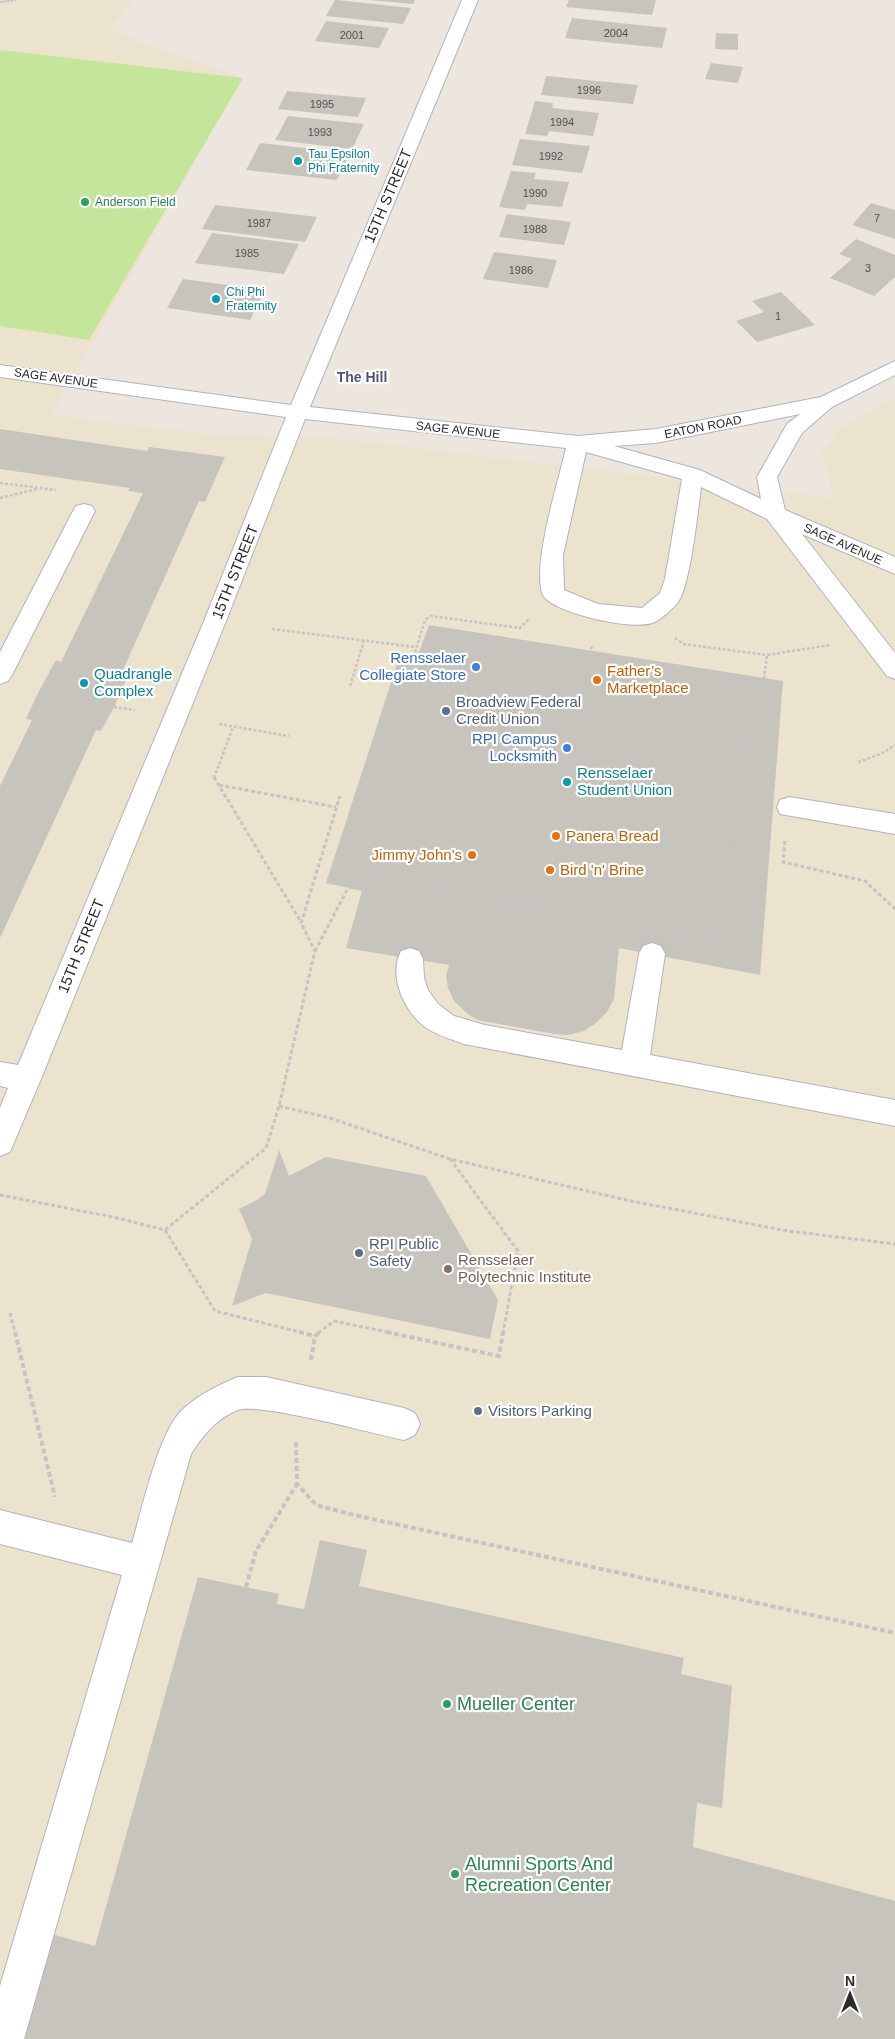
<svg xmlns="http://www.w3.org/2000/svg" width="895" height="2039" font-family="Helvetica,sans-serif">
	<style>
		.education { fill: #ece3cf }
		.pitch { fill: #c5e59b }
		.building { fill: #c7c3bd }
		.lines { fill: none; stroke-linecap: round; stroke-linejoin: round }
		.minor-casing { stroke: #b1b4bd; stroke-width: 2 }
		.path-far3 { stroke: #c4c4c4; stroke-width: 2; stroke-dasharray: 2.5 1; stroke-linecap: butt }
		.path-far2 { stroke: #c4c4c4; stroke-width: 2.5; stroke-dasharray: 3 2; stroke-linecap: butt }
		.path-far1 { stroke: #c4c4c4; stroke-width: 3; stroke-dasharray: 4 2.5; stroke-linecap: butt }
		.path { stroke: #c4c4c4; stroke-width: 4; stroke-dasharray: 5 3; stroke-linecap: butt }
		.minor { fill: #fff; fill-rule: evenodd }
		.culture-dot { fill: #0f9aa8; stroke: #fff; stroke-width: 2 }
		.leisure-dot { fill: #2e9e5b; stroke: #fff; stroke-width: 2 }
		.shop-dot { fill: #3f7fe0; stroke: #fff; stroke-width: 2 }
		.food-dot { fill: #e8710a; stroke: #fff; stroke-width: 2 }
		.service-dot { fill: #5c6f8a; stroke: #fff; stroke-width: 2 }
		.education-dot { fill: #8d6e63; stroke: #fff; stroke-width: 2 }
		.labels { text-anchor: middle; stroke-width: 4.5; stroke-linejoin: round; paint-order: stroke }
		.far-number-label { font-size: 11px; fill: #525150 }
		.far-culture-label { font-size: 12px; fill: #0d838f; stroke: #fff; text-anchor: start }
		.far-leisure-label { font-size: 12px; fill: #27864d; stroke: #fff; text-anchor: start }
		.far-street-label { font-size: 12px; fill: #2b2b2b; stroke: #fff }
		.far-neighbourhood-label { font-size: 14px; font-weight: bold; fill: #4e5579; stroke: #fff }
		.street-label { font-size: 15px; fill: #2b2b2b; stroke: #fff }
		.shop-label { font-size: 15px; fill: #366cbe; stroke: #fff; text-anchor: end }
		.food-label { font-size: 15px; fill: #c56008; stroke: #fff; text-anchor: start }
		.culture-label { font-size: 15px; fill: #0d838f; stroke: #fff; text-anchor: start }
		.service-label { font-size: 15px; fill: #4e5e75; stroke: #fff; text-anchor: start }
		.education-label { font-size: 15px; fill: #785e54; stroke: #fff; text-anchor: start }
		.near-leisure-label { font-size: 18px; fill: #27864d; stroke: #fff; text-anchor: start }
	</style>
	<rect width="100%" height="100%" fill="#ece6de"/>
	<path class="education" d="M0 0H132L111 31 243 78 51 415 214 435 325 437 835 498 821 454 839 429 895 397V2039H0Z"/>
	<path class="pitch" d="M0 50 243 78 89 340 0 326Z"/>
	<path class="building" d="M335 0H337L411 8 403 24 326 16Z
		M369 0H415L413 4Z
		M569 0H656L652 15 566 7Z
		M572 18 667 28 662 48 565 38Z
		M326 21 389 28 379 48 315 41Z
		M716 33 738 34V50L715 49Z
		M711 63 743 67 738 83 705 79Z
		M546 76 638 85 633 104 541 95Z
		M287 91 366 98 358 117 278 109Z
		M535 101 553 103 552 108 599 113 593 136 549 131 547 136 525 134Z
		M288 116 364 124 352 149 275 140Z
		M520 139 590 146 582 173 512 165Z
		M260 143 350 153 337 180 246 170Z
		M511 171 536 173 534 179 569 182 562 207 527 204 525 210 499 207Z
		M871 203 895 210V239L852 225Z
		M215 205 317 217 305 242 202 229Z
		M507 214 571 222 564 245 499 237Z
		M212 233 299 244 284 274 195 263Z
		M856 239 895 255V277L874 296 830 278 852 259 839 254Z
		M494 252 557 260 548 288 483 279Z
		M183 279 265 290 250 320 167 308Z
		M781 292 815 325 757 342 736 321 764 312 752 301Z
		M0 429 147 451 149 447 225 457 205 502 199 501 122 672 129 673 114 707 101 731 96 730 0 938V786L32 720 26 719 38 693 56 660 61 662 143 493 128 491 130 488 0 469Z
		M429 625 783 681 760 975 619 948 614 999 607 1012 596 1023 584 1031 568 1035 554 1034 478 1020 469 1015 454 1001 448 988 446 976 449 965 346 948 362 891 326 883 400 655 417 658Z
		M279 1150 289 1176 326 1157 426 1176 498 1300 490 1339 266 1293 232 1306 252 1239 239 1209 257 1200 265 1194Z
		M320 1540 367 1550 359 1586 684 1658 681 1674 732 1686 722 1808 697 1803 693 1847 895 1901V2039H19L51 1934 95 1946 198 1577 279 1594 277 1604 304 1609Z"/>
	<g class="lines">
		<defs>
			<path id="minor" d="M462 0H478L310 407 578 436 656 429 821 397 895 361V375L832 407 802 433 777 477 785 510 895 557V574L802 534 895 653V679L887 676 767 519 701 487C698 510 690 587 678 602 673 609 662 618 655 622 640 629 600 621 584 616 573 613 545 604 542 593 533 561 558 483 566 448L305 419 226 621 41 1079 10 1152 0 1156V1108L8 1088 0 1086V1062L18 1065 204 621 286 417 0 377V365L291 405ZM800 414 787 424 757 477 761 499 700 470 614 446 656 443ZM586 452 682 479 665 579 660 593 642 608 598 604 564 590 563 555Z
				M84 504 92 506 95 511 12 675 8 681 0 684V652L73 511 76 506Z
				M789 797 895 814V834L780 814 777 807 780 800Z
				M652 943 661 946 665 954 650 1055 895 1100V1126L464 1044C451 1039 436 1035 425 1027 404 1011 388 976 401 951L410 948 419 951 423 959 424 978 428 990 438 1004 454 1016 485 1025 622 1050 639 954 643 946Z
				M238 1377H266L404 1408 415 1413 420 1424 415 1435 404 1440C375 1434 259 1402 238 1410 217 1418 203 1435 191 1454L24 2039H0V1986L122 1575 0 1544V1510L132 1543C142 1510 158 1433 182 1410 198 1395 218 1385 238 1377Z"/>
		</defs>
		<use href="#minor" class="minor-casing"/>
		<path class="path-far3" d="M0 2 17 0"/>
		<path class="path-far2" d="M0 483 56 490
			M0 498 37 489
			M272 629 415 647
			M675 638 683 644 767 655 830 645
			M589 659 592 645
			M431 683 411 665 425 620 431 616 520 628 529 619
			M350 686 364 641
			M114 707 135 710
			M219 724 289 736
			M740 754 756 745 767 655
			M858 762 881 754 895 745
			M214 778 233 727
			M403 778 445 638 749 683 737 778"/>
		<path class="path-far1" d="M214 777 301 922
			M219 785 336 807
			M785 841 783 862 865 881 895 909
			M374 877 404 777
			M679 929 717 935 737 777
			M315 951 348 888 374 877 636 922
			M279 1106 330 1118 450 1159 626 1200 788 1231 895 1244
			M450 1159 518 1251 503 1333
			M0 1195 113 1217 165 1230 266 1148 279 1106 315 951 301 923 340 796
			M165 1230 215 1311 304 1333
			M10 1313 15 1333
			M318 1333 334 1321 392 1333"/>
		<path class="path" d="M15 1332 55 1497
			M299 1332 315 1336
			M386 1332 499 1356 503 1332
			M311 1360 315 1336 320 1332
			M296 1442 297 1484 316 1505 354 1515 895 1633
			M246 1587 256 1551 297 1484"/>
		<use href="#minor" class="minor"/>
	</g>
	<g class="culture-dot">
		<circle cx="298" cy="161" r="5"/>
		<circle cx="216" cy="299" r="5"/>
		<circle cx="84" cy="683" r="5"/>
		<circle cx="567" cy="782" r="5"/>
	</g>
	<g class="leisure-dot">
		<circle cx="85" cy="202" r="5"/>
		<circle cx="447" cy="1704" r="5"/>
		<circle cx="455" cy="1874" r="5"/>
	</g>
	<g class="shop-dot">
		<circle cx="476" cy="667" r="5"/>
		<circle cx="567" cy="748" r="5"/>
	</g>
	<g class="food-dot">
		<circle cx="597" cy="680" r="5"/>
		<circle cx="556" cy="836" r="5"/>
		<circle cx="472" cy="855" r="5"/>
		<circle cx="550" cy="870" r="5"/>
	</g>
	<g class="service-dot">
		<circle cx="446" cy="711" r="5"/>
		<circle cx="359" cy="1253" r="5"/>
		<circle cx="478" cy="1411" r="5"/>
	</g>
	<circle class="education-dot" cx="448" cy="1269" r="5"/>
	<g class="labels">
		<g class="far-number-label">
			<text x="616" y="37">2004</text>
			<text x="352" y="39">2001</text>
			<text x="589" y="94">1996</text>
			<text x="322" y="108">1995</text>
			<text x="562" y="126">1994</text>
			<text x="320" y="136">1993</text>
			<text x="551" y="160">1992</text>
			<text x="535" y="197">1990</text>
			<text x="877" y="222">7</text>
			<text x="259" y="227">1987</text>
			<text x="535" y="233">1988</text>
			<text x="247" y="257">1985</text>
			<text x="868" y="272">3</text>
			<text x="521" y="274">1986</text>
			<text x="778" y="320">1</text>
		</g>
		<g class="far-culture-label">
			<text x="308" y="158">Tau Epsilon<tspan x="308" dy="14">Phi Fraternity</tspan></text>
			<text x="226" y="296">Chi Phi<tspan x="226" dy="14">Fraternity</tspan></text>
		</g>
		<g class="far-leisure-label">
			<text x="95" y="206">Anderson Field</text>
		</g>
		<g class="far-street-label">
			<text transform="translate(56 378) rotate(8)" y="4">SAGE AVENUE</text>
			<text transform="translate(703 427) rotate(-11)" y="4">EATON ROAD</text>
			<text transform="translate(458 430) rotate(6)" y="4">SAGE AVENUE</text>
			<text transform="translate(843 544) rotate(24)" y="4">SAGE AVENUE</text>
		</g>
		<g class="far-neighbourhood-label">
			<text x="362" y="382">The Hill</text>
		</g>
		<g class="street-label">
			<text transform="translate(388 196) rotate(-67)" y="5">15TH STREET</text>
			<text transform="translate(235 572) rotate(-68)" y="5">15TH STREET</text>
			<text transform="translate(81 946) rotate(-68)" y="5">15TH STREET</text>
		</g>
		<g class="shop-label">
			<text x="466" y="663">Rensselaer<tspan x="466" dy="17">Collegiate Store</tspan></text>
			<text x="557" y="744">RPI Campus<tspan x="557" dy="17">Locksmith</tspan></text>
		</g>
		<g class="food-label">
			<text x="607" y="676">Father’s<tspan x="607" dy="17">Marketplace</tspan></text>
			<text x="566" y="841">Panera Bread</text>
			<text x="462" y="860" text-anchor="end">Jimmy John's</text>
			<text x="560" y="875">Bird 'n' Brine</text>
		</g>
		<g class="culture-label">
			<text x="94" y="679">Quadrangle<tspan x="94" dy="17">Complex</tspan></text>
			<text x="577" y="778">Rensselaer<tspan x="577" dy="17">Student Union</tspan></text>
		</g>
		<g class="service-label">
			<text x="456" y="707">Broadview Federal<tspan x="456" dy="17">Credit Union</tspan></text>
			<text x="369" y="1249">RPI Public<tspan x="369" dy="17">Safety</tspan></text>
			<text x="488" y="1416">Visitors Parking</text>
		</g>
		<g class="education-label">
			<text x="458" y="1265">Rensselaer<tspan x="458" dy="17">Polytechnic Institute</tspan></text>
		</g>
		<g class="near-leisure-label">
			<text x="457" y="1710">Mueller Center</text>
			<text x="465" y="1870">Alumni Sports And<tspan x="465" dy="21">Recreation Center</tspan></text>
		</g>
	</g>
	<g transform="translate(850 1994)" stroke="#ffffff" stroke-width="4" paint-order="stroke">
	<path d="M0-4L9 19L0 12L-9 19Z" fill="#2b2b2b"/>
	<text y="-8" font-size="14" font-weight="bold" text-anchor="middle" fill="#2b2b2b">N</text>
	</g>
</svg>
